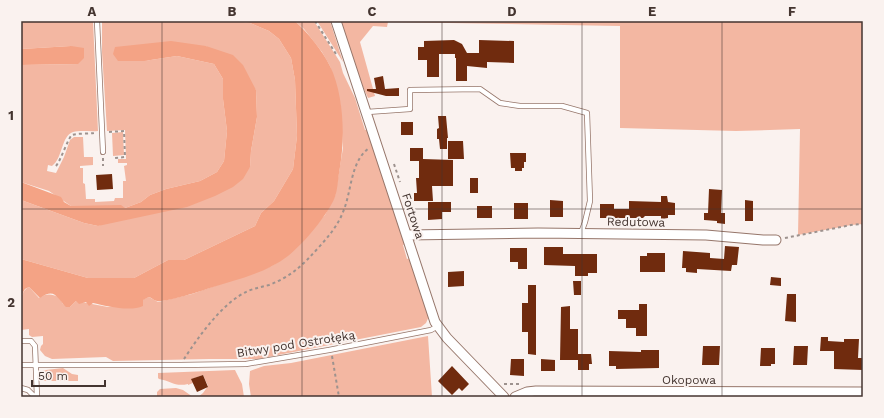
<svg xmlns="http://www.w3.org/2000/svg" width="884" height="418" font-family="'Work Sans',sans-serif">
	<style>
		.green { fill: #f3b7a2 }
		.water { fill: #f4a385 }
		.building { fill: #702b0e }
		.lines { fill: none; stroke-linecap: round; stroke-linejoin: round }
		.service-casing { stroke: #96766a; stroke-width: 6 }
		.minor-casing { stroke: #96766a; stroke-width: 11 }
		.path { stroke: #9d928e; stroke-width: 2; stroke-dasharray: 3 3; stroke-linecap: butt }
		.service { stroke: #fff; stroke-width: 4.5 }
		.minor { stroke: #fff; stroke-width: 9 }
		.grid { fill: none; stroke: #443530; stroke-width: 1; stroke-opacity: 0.55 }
		.labels { text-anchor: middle; stroke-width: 4; stroke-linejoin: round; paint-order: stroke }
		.street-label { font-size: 12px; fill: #443530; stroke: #faf2ef }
		.neatline { fill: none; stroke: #443530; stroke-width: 1.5 }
		.grid-label { font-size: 13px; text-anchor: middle; font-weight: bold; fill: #443530 }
	</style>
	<rect width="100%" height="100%" fill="#faf2ef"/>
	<path class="green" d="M21 21H93L98 131C91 132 81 130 73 132 61 136 63 158 52 166L48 165 47 171 56 173 64 157 70 140 74 137H83L84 157H93V165L80 166V168H83V183L85 184 86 199H95V202L114 201 115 198H123V181H126L124 166 127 165V163H118V159H126L125 130 107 131 102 52V21H237L250 23 269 31 279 39 291 58 295 80 297 136 293 169 274 201 261 213 255 226 184 260H168L134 278H88L21 259V200L84 223 98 226 250 167 251 151 257 117 256 90 206 46 144 61 177 56 214 64 223 79V99L227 131 224 161 217 172 200 181 166 189 150 195 141 202 125 208 71 206 49 191 21 182V65L78 64 71 46 21 49Z
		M295 21H314L340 62 343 73 355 98 365 130 369 129 406 244 403 245 407 259 410 258 429 316 426 323 421 327 258 359H209L113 361 106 357 52 359 45 356 40 350 41 346 43 344V336L32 337 29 335V329L21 330C21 317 16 293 29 287L39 298C47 293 51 294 59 297L63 304 70 307 76 301 108 307 142 300 149 297 158 302 192 294 272 266 288 255 325 215 335 196 343 148 340 102 330 66 322 52 304 29Z
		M317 21H330L343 62Z
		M341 21H863V224L851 225 798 235 800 129 736 131 620 128V26L388 22 387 27 373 26 360 42 375 96 368 98 356 71Z
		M123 132 124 155 113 156 112 133Z
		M428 336 432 397H251L249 384 250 371 264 366 291 363Z
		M63 368 72 374 78 375V381H42L38 378V374L42 371 46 370Z
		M235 370 242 384 244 397H198L203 393 208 386 203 375 192 379 193 383 188 385V384C175 387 171 381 159 379L158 378V373Z
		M176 388 183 390 193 397H157V392L160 389Z"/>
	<path class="water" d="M237 21H295C309 34 322 50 330 66 344 95 345 137 340 167 338 177 338 188 335 197 327 216 304 243 288 256 266 273 236 280 210 288 202 291 163 303 157 301 155 301 152 298 149 297L143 300V306C130 312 106 306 93 303L89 306 86 302 79 304 76 301 70 307H66C57 298 55 287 40 298L29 287 25 289 21 296V259L88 278H134L168 260H184L255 226 261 213 274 201 293 169 297 136 295 80 291 58 279 39 269 31 250 23Z
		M171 41 206 46 233 55 243 65 256 90 257 117 251 151 250 167 243 179 233 187 215 196 187 207 98 226 84 223 21 200V182L61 197 64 202 71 206 121 205 125 208 141 202 150 195 166 189 200 181 217 172 224 161 227 131 223 99V79L214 64 177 56 144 61H118L113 54 115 47Z
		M71 46 84 48V58L78 64 21 65V49Z"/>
	<path class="building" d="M454 40 462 44 467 53H479V40L514 41V63L487 62V68L467 66V81H456V58H455V54H439V77H427V60H418V47H424V41Z
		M383 76 385 89 399 88V96H386L367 91V89H376L374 78Z
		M438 116H446L448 138H447V149H440L439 139H437V129L439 128Z
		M401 122H413V135H401Z
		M448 141H463L464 159H448Z
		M410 148H423V159L453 160V186H432L433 201H414V193H417L416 178H419V161H410Z
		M510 153H526V162H524V168H522V171H515V168H511Z
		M112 174 113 189 97 190 96 175Z
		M470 178H478V193H470Z
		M709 189 722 190 721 213H725V224L717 223V221L704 220V213H708Z
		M661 196H667L668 202 675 203V215H668V218L661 219V216H645L643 218H600V204H614V209H629V201L661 202Z
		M550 200 563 201V217H550Z
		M745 200 753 201V221H745Z
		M428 202H451V212H442V219L428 220Z
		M514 203H528V219H514Z
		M477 206H492V218H477Z
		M725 246 739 247 737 265H732L731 271 697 269V273L686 272V268H682L683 251 710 253V258L724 259Z
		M544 247H563V254H597V273H588V276H575V266L544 265Z
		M510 248H527V269H518V262H510Z
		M647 253H665V272H640V256H647Z
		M464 271V286L448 287V272Z
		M771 277 781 278V286L770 285Z
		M573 281H581V295H574Z
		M528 285H536V355L528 354V332H522V303H528Z
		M787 294H796V322L785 321Z
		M639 304H647V336H636V328H626V319H618V310H639Z
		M570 306V329H578V354H591L592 364H589V370H578V360H560L561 307Z
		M821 337H828V341L844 342V339H859L858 358H863V370L834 369V351H820Z
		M703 346H720L719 365H702Z
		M794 346H808L807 365H793Z
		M761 348H775V364H771V366H760Z
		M641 350H659V368L616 369V366H609V351L641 352Z
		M511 359H524V376L510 375Z
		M541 359 555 360V371H541Z
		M452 366 469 384 462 391 459 388 452 395 438 381Z
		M203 375 208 387 197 392 191 379Z"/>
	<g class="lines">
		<defs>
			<path id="service" d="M97 21 103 152
				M367 112 410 109V90L480 89 500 103 520 106H562L587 113 590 201 585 222 581 233
				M21 341H31L35 346 37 397
				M21 365H180L246 364 329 350 431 330 438 326
				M21 388 28 390 35 397"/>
			<path id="minor" d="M336 21 435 322 447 338 504 397
				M407 235 538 233 706 235 763 240H776
				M515 397 527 392 536 391 863 392"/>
		</defs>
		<use href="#service" class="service-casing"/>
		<use href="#minor" class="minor-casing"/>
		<path class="path" d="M315 21 336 54
			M109 132 124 131 125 157 115 158
			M103 158V166
			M394 164 400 182
			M56 166C61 160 68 138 72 135 78 133 88 134 95 133
			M785 238 851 225 863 224
			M332 356 339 397
			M184 359C199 336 223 302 248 291 255 288 262 287 269 285 292 276 303 265 319 247 329 236 338 225 343 212 352 191 350 162 369 148
			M504 384H520"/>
		<use href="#service" class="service"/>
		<use href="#minor" class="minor"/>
	</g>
	<path class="grid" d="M162 21V397M302 21V397M442 21V397M582 21V397M722 21V397M21 209H863"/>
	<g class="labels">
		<g class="street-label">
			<text transform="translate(413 216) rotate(72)" y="4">Fortowa</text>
			<text transform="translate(636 222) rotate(1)" y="4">Redutowa</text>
			<text transform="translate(296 344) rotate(-9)" y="4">Bitwy pod Ostrołęką</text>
			<text x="689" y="384">Okopowa</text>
		</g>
	</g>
	<rect width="884" height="418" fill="none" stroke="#faf2ef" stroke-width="44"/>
	<path d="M32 380v6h73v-6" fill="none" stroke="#443530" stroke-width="2"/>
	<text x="38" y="380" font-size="12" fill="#443530" stroke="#faf2ef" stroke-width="3" paint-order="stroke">50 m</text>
	<rect x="22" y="22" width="840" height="374" class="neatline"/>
	<g class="grid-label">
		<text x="92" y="16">A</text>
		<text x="232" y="16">B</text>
		<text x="372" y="16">C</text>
		<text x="512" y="16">D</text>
		<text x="652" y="16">E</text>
		<text x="792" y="16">F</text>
		<text x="11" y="120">1</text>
		<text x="11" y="307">2</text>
	</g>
</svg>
